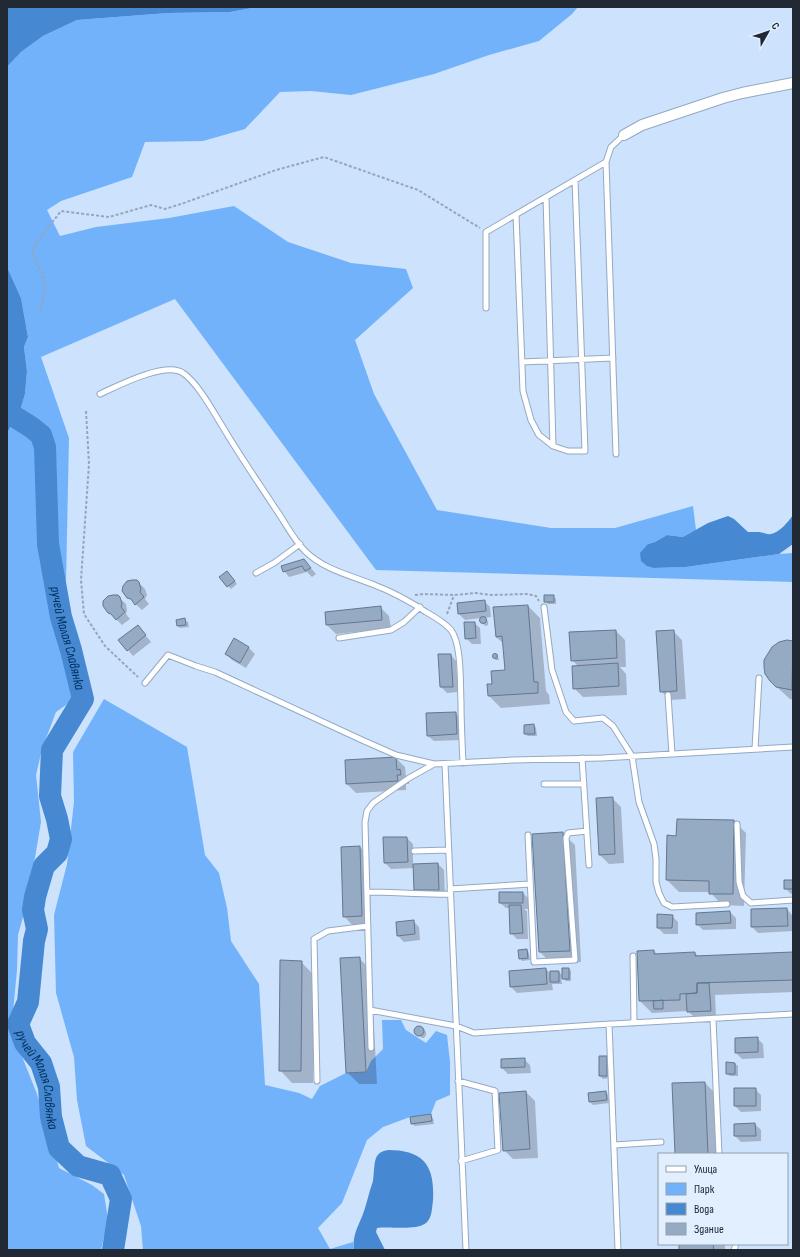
<svg xmlns="http://www.w3.org/2000/svg" width="800" height="1257" font-family="'Sofia Sans Condensed',sans-serif">
	<style>
		.green { fill: #72b2fb }
		.water { fill: #4688d1 }
		.shadow { fill: #0003 }
		.lines { fill: none; stroke-linecap: round; stroke-linejoin: round }
		.river { stroke: #4688d1; stroke-width: 22 }
		.building { fill: #95aac3; stroke: #63778e }
		.lane-casing { stroke: #94a9c3; stroke-width: 7 }
		.street-casing { stroke: #94a9c3; stroke-width: 12 }
		.path { stroke: #94a6bb; stroke-width: 2; stroke-dasharray: 3 2; stroke-linecap: butt }
		.lane { stroke: #fff; stroke-width: 5 }
		.street { stroke: #fff; stroke-width: 10 }
		.labels { text-anchor: middle; stroke-width: 4; stroke-linejoin: round; paint-order: stroke }
		.water-label { font-size: 14px; font-style: italic; fill: #003160; stroke: #e1efff }
	</style>
	<rect width="100%" height="100%" fill="#cce2fd"/>
	<path class="green" d="M257 7H578L572 14 539 41 489 55 434 74 351 95 311 91 280 92 245 129 203 141 145 142 132 177 61 201 47 210 60 236 96 227 169 218 234 206 288 242 351 263 406 269 413 288 355 340 374 394 437 510 551 528H615L693 506 696 530 683 537 667 535 655 542 648 544 654 568 686 567 779 554 793 553V582L376 570 175 299 41 357 69 438 66 583 56 541 51 482 52 448 43 431 34 423 19 414 25 394 27 371 24 347 28 337 21 298 7 267V67L21 52 43 36 77 20 168 13 230 12Z
		M15 422C26 427 34 434 41 444L43 543 61 635 76 698 56 712 42 749 36 775 41 822 28 899 18 935 17 970 13 1012 19 1049 37 1094 59 1168 92 1185 104 1194 108 1219 101 1250H7V433Z
		M104 699 187 747 205 855 219 873 227 908 231 941 259 984 265 1085 299 1093 312 1099 320 1086 346 1073 366 1072 371 1061 383 1049 382 1020H401L406 1030 426 1043 436 1031 447 1035 450 1062V1095L436 1101 431 1114 410 1117 383 1127 367 1140 342 1203 318 1228 330 1249 353 1242 354 1250H143L141 1226 124 1175 86 1146 77 1100 74 1057 56 993 54 915 67 864 74 802 73 752Z"/>
	<path class="water" d="M9 7H257L230 12 168 13 77 20 43 36 21 52 7 67V9Z
		M7 267 21 298 28 337 24 347 27 371 25 394 19 414 7 433Z
		M793 515V544L779 554 686 567 654 568 647 566 641 561 640 553 648 544 655 542 667 535 683 537 708 523 728 516 734 519 748 532C751 532 755 532 758 532 763 532 766 535 771 534 780 532 788 522 793 515Z
		M388 1150C423 1150 435 1165 433 1200 432 1208 432 1218 426 1223 416 1231 390 1226 377 1228L376 1232 385 1250H354C352 1236 358 1227 363 1214 367 1203 369 1192 373 1181 374 1174 374 1160 377 1156 380 1152 383 1151 388 1150Z"/>
	<path class="shadow" d="M304 560 316 574 312 577 307 572 289 577 284 571Z
		M230 575 237 584 231 589 221 577Z
		M137 581 145 589 147 595 145 599 149 604 142 610 128 597Z
		M117 596 126 604 127 610 126 614 130 619 122 625 109 612Z
		M553 596 556 599V604H548L545 601Z
		M484 601 490 607 491 617 484 618 488 621V625L485 626 481 621V618L465 620 459 614 458 604Z
		M528 606 540 618 546 691 549 695 550 704 501 708 489 696 493 685 506 671 504 644 496 637 494 608Z
		M380 607 389 616 391 628 336 634 327 625Z
		M185 620 188 622 189 627 180 628 178 626Z
		M474 623 480 628 481 644H472L466 638Z
		M138 626 151 642 133 656 128 650Z
		M616 631 625 640 626 667H620L626 674 627 695 583 697 574 688 578 666 572 660Z
		M673 631 682 640 686 699 670 700 661 691Z
		M235 640 249 648 255 654 246 668 232 660 226 654Z
		M787 641 793 642V700L790 699 770 681Z
		M451 655 456 661 458 692 447 693 441 687Z
		M494 655H496L499 659V660H496L493 657Z
		M455 713 461 718 462 740 434 741 428 736Z
		M534 725 536 728 537 736H528L525 734Z
		M396 758 405 767 406 776 409 780V784H406V790L356 793 347 784Z
		M612 798 621 807 624 863 609 864 600 855Z
		M734 821 746 833 744 906 722 905 710 892H679L667 880 677 837Z
		M562 833 575 845 581 962 552 964 540 952Z
		M407 838 413 844V865L438 864 444 870 445 895 421 896 415 890V868L391 869 385 863Z
		M360 847 369 856 371 925 353 926 344 916Z
		M793 881V894H791L785 888Z
		M523 893 529 899V909H524L527 911 528 939H517L511 933 510 908H506L500 903Z
		M787 909 792 915 793 931 758 933 752 927Z
		M730 912 736 918V929L703 930 697 924Z
		M672 916 678 922V934H664L658 928Z
		M413 921 419 927 420 940 404 942 398 936Z
		M527 950 529 953 530 960 522 961 520 958Z
		M654 951 657 954 695 953 698 956 793 953V992L715 995 716 1016 694 1017 688 1011 652 1013 640 1001Z
		M359 958 371 970 377 1084H359L347 1072Z
		M301 962 313 974V1083H292L280 1070Z
		M546 969 551 974 559 972 563 976 569 969 571 971V981H566L561 977 562 984H552L553 990 517 993 511 987 510 972Z
		M421 1027 426 1032V1035L424 1038H422L417 1034 416 1030 417 1028Z
		M757 1038 763 1044 764 1058 742 1059 736 1053V1039Z
		M606 1057 609 1060V1078L603 1079 600 1076Z
		M524 1059 530 1065 531 1073 508 1074 502 1068Z
		M735 1064 738 1066V1076H730L727 1074Z
		M705 1083 717 1095 719 1154H676Z
		M755 1089 761 1095V1111L741 1112 735 1106Z
		M526 1092 535 1101 538 1158 513 1159 504 1150Z
		M606 1092 608 1095 609 1103 593 1105 590 1102 589 1094Z
		M430 1115 433 1118 434 1124 415 1126 412 1124Z
		M755 1124 761 1130V1141L741 1142 735 1136Z
		M680 1244H725V1250H680Z"/>
	<g class="lines">
		<path class="river" id="s1" d="M7 412 31 427 41 435 45 447 48 544 61 617 71 650 83 699 52 750 50 796 57 819 61 839 57 853 44 866 35 897 33 910 37 929 34 941 28 1002 18 1024 25 1043 41 1063 49 1087 51 1117 59 1148 78 1166 110 1175 121 1199 113 1250"/>
	</g>
	<path class="building" d="M304 559 311 568 305 571 302 566 283 572 281 566Z
		M227 571 235 581 227 587 219 577Z
		M132 580H137L139 582 141 589 140 592 144 597 135 605 131 599 127 598 122 591 123 586 127 581Z
		M113 595H118L120 597 122 604 121 607 125 612 116 620 111 614 108 613 103 606V601L108 596Z
		M544 595H554V602H544Z
		M485 600 486 611 458 614 457 603Z
		M528 605 534 682H538V693L488 696 487 684H492L491 671 505 670 502 636 496 637 493 607Z
		M381 606 382 620 326 625 325 612Z
		M479.5 620a3.5 3.5 0 1 1 7 0a3.5 3.5 0 1 1-7 0Z
		M185 618 186 625 177 626 176 620Z
		M464 622H475L476 638 465 639Z
		M138 625 146 635 127 651 118 640Z
		M616 630 617 658 571 661 569 632Z
		M674 630 677 691 660 692 656 631Z
		M234 638 249 647 240 663 225 654Z
		M787 640 793 641 792 690 776 687 770 681 765 674 764 667V660L772 647 779 642Z
		M492.5 656a2.5 2.5 0 1 1 5 0a2.5 2.5 0 1 1-5 0Z
		M438 654H451L453 687H440Z
		M618 663 619 686 573 689 572 666Z
		M456 712 457 734 427 736 426 713Z
		M534 724 535 734H524V725Z
		M396 757 397 770 400 769 401 775H397L398 781 346 784 345 760Z
		M613 797 615 854 599 855 596 798Z
		M677 819 734 820 733 894H709V881L666 880 667 835 676 836Z
		M563 832 570 951 539 952 532 834Z
		M383 837H407L408 862 384 863Z
		M360 846 362 916 343 917 341 847Z
		M438 863 439 890H414L413 864Z
		M784 880H793V889H784Z
		M499 892H523V903H499Z
		M509 905H521L523 933 510 934Z
		M787 908 788 926 751 927V909Z
		M730 911 731 923 696 925V913Z
		M657 914 673 915 672 928H657Z
		M414 920 415 934 397 936 396 922Z
		M527 949 528 958 519 959 518 950Z
		M654 950V954L695 952V956L793 952V980L697 983V993L680 994V1000L639 1001 637 951Z
		M360 957 366 1072 346 1073 340 958Z
		M280 960 302 961 301 1071H279Z
		M546 968 547 984 510 987 509 971Z
		M562 968H569V979H562Z
		M550 971H559V982H550Z
		M697 983H709L711 1011 687 1012 686 994 697 993Z
		M663 1000V1009H654L653 1001Z
		M414 1031a5 5 0 1 1 10 0a5 5 0 1 1-10 0Z
		M758 1037V1052L735 1053V1038Z
		M599 1056H607V1076H599Z
		M525 1058V1067L501 1068V1059Z
		M726 1062 735 1063V1074H726Z
		M705 1082 708 1154H675L672 1083Z
		M734 1088H756V1106H734Z
		M526 1091 530 1149 503 1151 499 1093Z
		M606 1091 607 1100 589 1102 588 1093Z
		M431 1114 432 1121 411 1124 410 1117Z
		M755 1123 756 1136H734V1124Z
		M679 1244H713L714 1250H679Z"/>
	<g class="lines">
		<defs>
			<path id="lane" d="M546 197 553 446
				M516 215 523 391 531 420 539 435 553 446 568 451H585L575 180
				M486 308V232L606 162
				M522 362 613 358
				M100 394C117 386 166 361 183 373 198 383 214 413 224 429 240 456 258 482 275 508 285 522 293 539 305 551 323 569 349 575 372 584 393 592 408 600 426 612 435 617 444 622 451 630 462 645 460 684 461 702 461 722 462 742 463 763
				M616 454 606 162 611 147 624 135
				M256 573 274 563 300 544
				M544 607 552 670 566 712 574 721 603 718 613 726 632 756 639 802 654 844 656 859V882L659 893 664 903 672 907 727 904
				M339 638 391 630 404 622 420 607
				M145 683 168 655 196 666 215 672 362 740 396 755 434 764
				M668 695 672 754
				M755 749 759 678
				M582 758 589 865
				M445 764 466 1250
				M544 784H584
				M737 824 739 882 743 896 751 903 793 900
				M528 835 534 962 575 960 566 838 568 833 587 831
				M414 851 448 850
				M450 889 530 884
				M367 892C395 892 422 895 450 894
				M633 956 634 1023
				M370 1010 456 1026 474 1033 594 1025 793 1014
				M713 1019 719 1154
				M609 1024 618 1250
				M371 1048 365 822 367 811 373 803 409 778 434 764 513 760 602 758 793 747
				M317 1081 314 939 328 931 368 926
				M458 1081 495 1091 498 1150 461 1161
				M614 1145 661 1142
				M734 1250 736 1244"/>
			<path id="street" d="M624 135 642 125 723 98 742 93 793 83"/>
		</defs>
		<use href="#lane" class="lane-casing"/>
		<use href="#street" class="street-casing"/>
		<path class="path" d="M40 313 45 291 43 275 34 259 33 247 61 211 109 217 151 205 165 209 181 204 276 170 324 157 418 190 480 228
			M86 411 89 464 81 580 84 614 105 646 138 677
			M415 595 424 594 454 595 475 593 492 595 527 594 536 596 539 601
			M447 614 454 595"/>
		<use href="#lane" class="lane"/>
		<use href="#street" class="street"/>
	</g>
	<g class="labels">
		<g class="water-label">
			<text dy="5" stroke="none"><textPath href="#s1" startOffset="247">ручей Малая Славянка</textPath></text>
			<text dy="5" stroke="none"><textPath href="#s1" startOffset="716">ручей Малая Славянка</textPath></text>
		</g>
	</g>
	<rect width="800" height="1257" fill="none" stroke="#212a34" stroke-width="16"/>
	<rect x="658" y="1153" width="130" height="92" fill="#e1efff" stroke="#94a0ae"/>
	<rect x="666" y="1166" width="20" height="6" fill="#ffffff" stroke="#94a0ae"/>
	<text x="694" y="1173" font-size="12" fill="#212a34">Улица</text>
	<rect x="666" y="1183" width="20" height="12" fill="#72b2fb" stroke="#94a0ae"/>
	<text x="694" y="1193" font-size="12" fill="#212a34">Парк</text>
	<rect x="666" y="1203" width="20" height="12" fill="#4688d1" stroke="#94a0ae"/>
	<text x="694" y="1213" font-size="12" fill="#212a34">Вода</text>
	<rect x="666" y="1223" width="20" height="12" fill="#95aac3" stroke="#94a0ae"/>
	<text x="694" y="1233" font-size="12" fill="#212a34">Здание</text>
	<g transform="translate(768 32) rotate(51)" stroke="#e1efff" stroke-width="3" paint-order="stroke">
	<path d="M0-3L7 15L0 10L-7 15Z" fill="#212a34"/>
	<text y="-6" font-size="11" font-weight="bold" text-anchor="middle" fill="#212a34">С</text>
	</g>
</svg>
